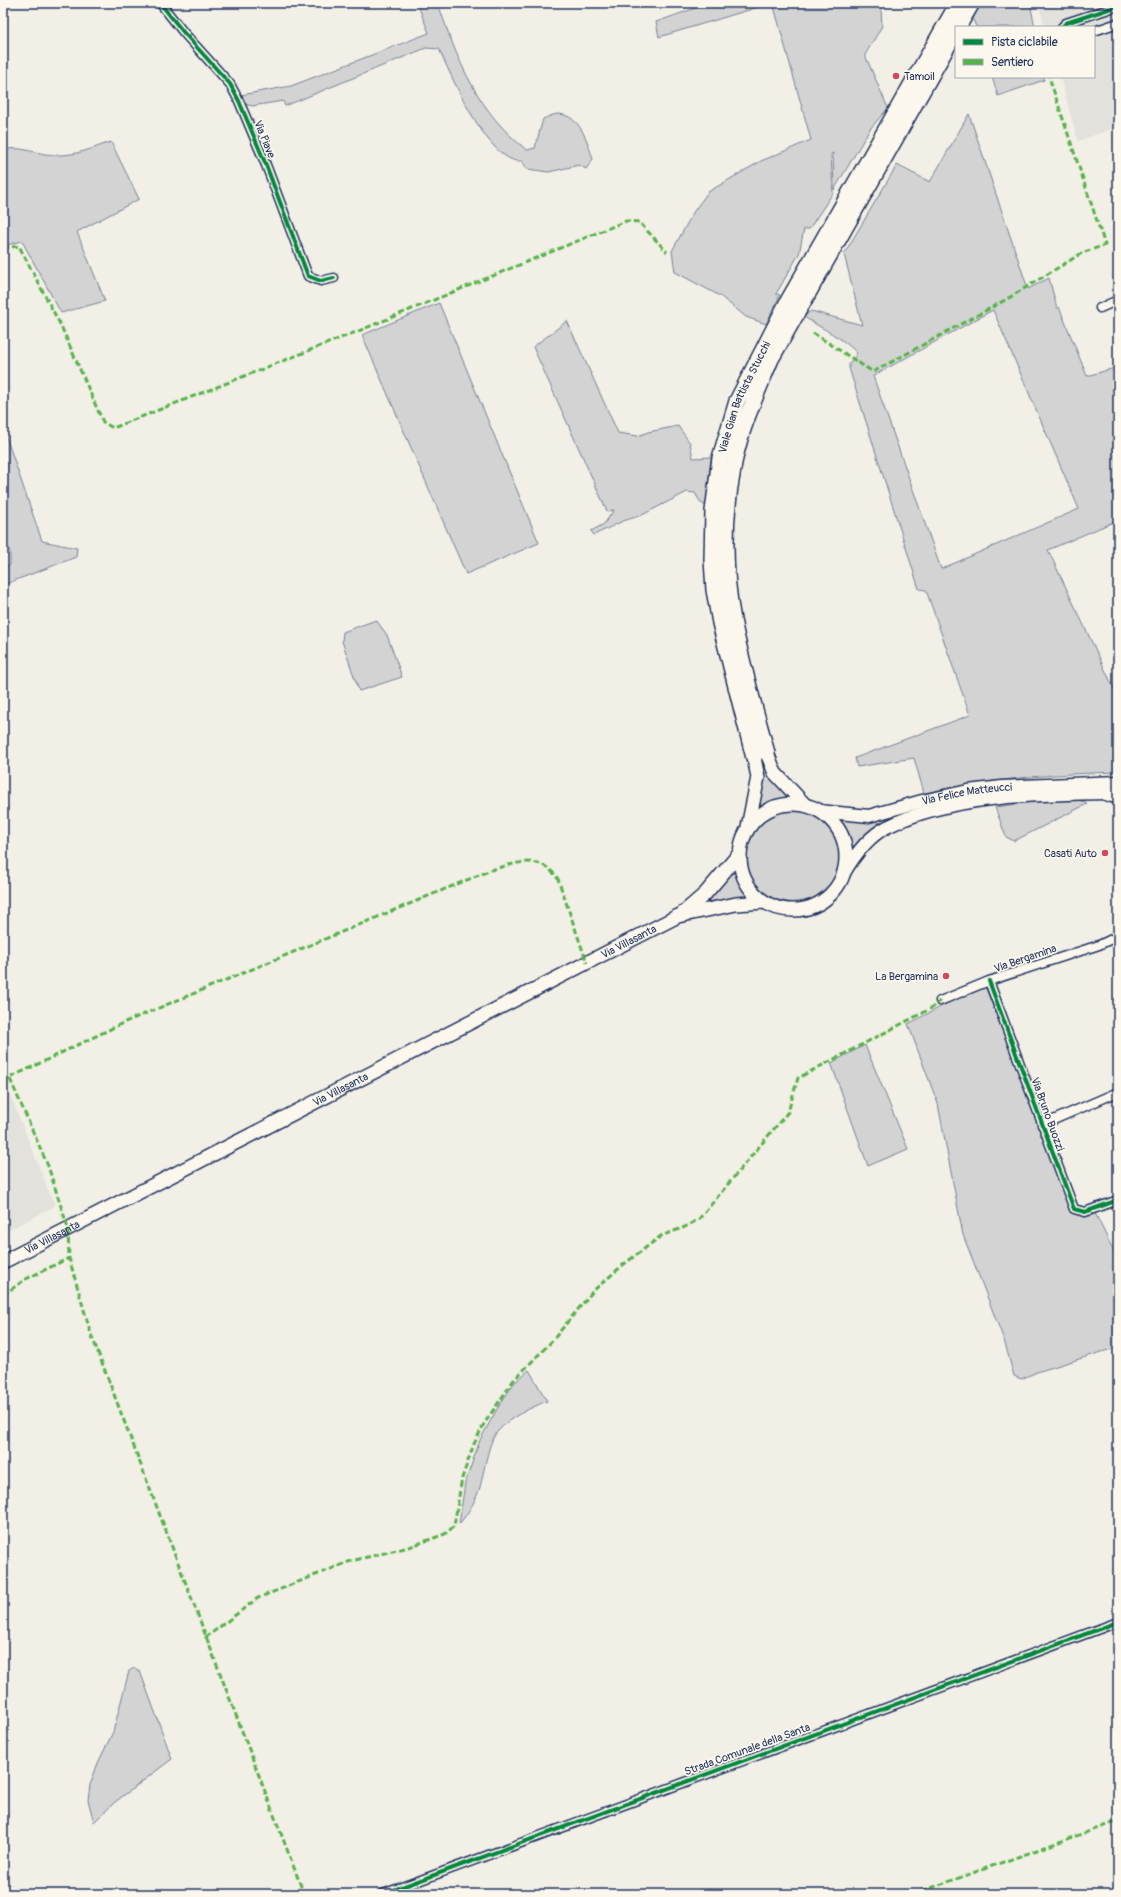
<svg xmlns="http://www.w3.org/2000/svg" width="1121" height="1897" font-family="Pangolin,sans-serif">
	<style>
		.built { fill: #e2e1dc }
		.green { fill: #d2d3d2; stroke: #768198; fill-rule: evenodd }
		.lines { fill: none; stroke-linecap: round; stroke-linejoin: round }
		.street-casing { stroke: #1b2f5e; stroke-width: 11 }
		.secondary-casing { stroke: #1b2f5e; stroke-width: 15 }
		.primary-casing { stroke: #1b2f5e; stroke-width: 16 }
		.highway-casing { stroke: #1b2f5e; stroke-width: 18 }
		.street { stroke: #fbf7ec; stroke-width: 8 }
		.secondary { stroke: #fbf7ec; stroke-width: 12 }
		.primary { stroke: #fbf7ec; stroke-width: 13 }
		.highway { stroke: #fbf7ec; stroke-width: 15 }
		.quiet { stroke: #55b248; stroke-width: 3; stroke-dasharray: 6 3; stroke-linecap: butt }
		.cycleway-casing { stroke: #fbf7ec; stroke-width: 6 }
		.cycleway { stroke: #00873e; stroke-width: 4 }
		.poi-dot { fill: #d1495b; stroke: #fbf7ec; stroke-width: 1.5 }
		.labels { text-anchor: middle; stroke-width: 3.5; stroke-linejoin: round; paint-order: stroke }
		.poi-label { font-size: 11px; fill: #1b2f5e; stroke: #fbf7ec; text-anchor: end }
		.street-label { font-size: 11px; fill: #1b2f5e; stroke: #fbf7ec }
	</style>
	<rect width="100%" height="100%" fill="#f2efe6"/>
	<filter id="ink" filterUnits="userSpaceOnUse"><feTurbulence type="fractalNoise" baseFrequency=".025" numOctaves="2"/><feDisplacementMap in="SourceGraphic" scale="8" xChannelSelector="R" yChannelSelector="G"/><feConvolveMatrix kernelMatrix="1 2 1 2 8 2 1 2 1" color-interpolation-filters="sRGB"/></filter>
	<g filter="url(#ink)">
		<path class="built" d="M1038 3H1118V127L1078 141 1060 77H1094V27H1045Z
			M6 1085 55 1206 3 1233V1086Z"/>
		<path class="green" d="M417 3H438C456 58 479 114 527 150L535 148 543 119C547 117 554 114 558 114 581 115 587 142 593 159L586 169 579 165 549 172 527 169 522 161C519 161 515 161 513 160 484 151 451 76 439 49L426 48 285 106 283 101 252 106 245 104 241 95 291 86 429 33Z
			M710 3H772L659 37 656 22Z
			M773 3H885L881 8 882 26 865 55 888 108 870 129 834 190 833 153 831 154 833 193 809 229H804L799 254 776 294 780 295 766 324 746 317 720 296 675 272 672 251 694 211 708 192 761 161 811 140Z
			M980 3H1030L1035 27H976L973 19Z
			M992 77H1044V80L998 96Z
			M969 114 1028 289 1049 278 1057 308 1059 307 1087 376 1118 367V520L1048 550 1118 697V772C1052 774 988 779 924 793L914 758 857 767 855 758 970 715 926 590 919 589 849 368V364L857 353C842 337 822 329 804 317L811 311 862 325 844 254 897 165 930 182ZM993 310 1079 509 941 569 873 376Z
			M111 142 139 199 77 232 105 301 61 313 22 241 3 246V150C21 145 38 155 56 155 75 156 93 148 111 142Z
			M439 303 539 543 466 574 362 335Z
			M567 321 618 433 638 436 648 432 678 426 690 443 693 458 711 457 706 506 701 503 695 493 687 492 642 515 623 521 594 535 591 531 604 524 614 510 607 511 533 347Z
			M3 428 42 541 77 548 76 557 3 585V567L10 565V552L3 534Z
			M376 620 387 635 402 677 359 691 342 641 343 632Z
			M760 758 772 779 787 797 760 807 762 781Z
			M1077 799 1087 804 1014 841 1006 837 995 807 1040 801Z
			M747 857a47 47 0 1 1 94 0a47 47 0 1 1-94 0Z
			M840 820 878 821 880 825 855 848H852L850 838Z
			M734 865 743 888 751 898 703 902Z
			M984 984 1073 1211H1094L1118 1260V1347L1037 1372 1021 1379 1014 1376 1004 1340 963 1235 938 1104 908 1024Z
			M865 1045 908 1149 868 1166 831 1063Z
			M529 1370 547 1401C530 1408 510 1417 498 1431 488 1441 484 1473 480 1487 476 1500 468 1514 459 1524L465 1483 480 1440 497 1409 514 1383Z
			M134 1668 140 1671 172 1759 115 1802 94 1822 88 1800 90 1785 98 1763 113 1732 129 1671Z"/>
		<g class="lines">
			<defs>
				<path id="street" d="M160 3 184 33 230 84 239 101 266 165 308 276 321 281 334 278
					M1062 27 1066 23 1118 6
					M1094 31 1118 23
					M1100 308 1118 300
					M1105 796 1118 800
					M989 981 1074 1209 1085 1212 1118 1200
					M940 1001 989 981 1099 945 1118 936
					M1042 1125 1118 1092
					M383 1894 1118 1622"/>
				<g id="secondary">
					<path id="s1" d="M819 811 869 816 922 801 968 791 1002 787 1118 782"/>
					<path d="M844 873C854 856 869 836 887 827 952 794 1046 794 1118 793"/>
				</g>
				<g id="primary">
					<path d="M767 753 775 773 805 805"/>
					<circle cx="793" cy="857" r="53"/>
					<path d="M748 827 758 777 754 758"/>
					<path d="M683 913 705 894 740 853"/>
					<path id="s2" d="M3 1262 678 916 736 904 764 902"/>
				</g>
				<g id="highway">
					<path d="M958 27 972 3"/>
					<path d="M767 753C755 709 742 665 733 620 723 569 724 513 734 463 741 427 757 393 771 359L956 31"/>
					<path id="s3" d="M754 758 720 623 714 590 712 560 713 511 720 458 737 401 788 301 958 3"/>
				</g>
			</defs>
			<use href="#street" class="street-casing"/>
			<use href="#secondary" class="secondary-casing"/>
			<use href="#primary" class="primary-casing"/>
			<use href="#highway" class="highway-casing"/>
			<use href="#street" class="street"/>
			<use href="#secondary" class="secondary"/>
			<use href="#primary" class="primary"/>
			<use href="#highway" class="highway"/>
			<path class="quiet" d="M3 248 19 246 61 326 103 422 113 428 356 332 626 221 639 222 667 252
				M813 333 873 372 1007 299 1082 253 1105 245 1049 77
				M10 1079 48 1166 68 1228 69 1258 91 1334 304 1894
				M3 1081 125 1022 491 870C516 863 541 853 558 879L587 963
				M3 1295 26 1279 69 1258
				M3 1387V1391
				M205 1638 258 1598 351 1561 409 1547 445 1534 454 1526 462 1478 474 1444 484 1424 513 1381 552 1341 593 1291 623 1265 661 1236 685 1227 699 1219 788 1112 798 1078 932 1008 940 1001
				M914 1894 1118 1821"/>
			<defs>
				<path id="cycleway" d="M160 3 184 33 230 84 239 101 266 165 308 276 321 281 334 278
					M1062 27 1066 23 1118 6
					M989 981 1074 1209 1085 1212 1118 1200
					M383 1894 1118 1622"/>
			</defs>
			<use href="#cycleway" class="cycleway-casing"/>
			<use href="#cycleway" class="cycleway"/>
		</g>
	</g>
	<g class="poi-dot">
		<circle cx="896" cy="76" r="4"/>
		<circle cx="1105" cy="853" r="4"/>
		<circle cx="946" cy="976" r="4"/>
	</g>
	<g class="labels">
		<g class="poi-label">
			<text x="904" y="80" text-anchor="start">Tamoil</text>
			<text x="1097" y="857">Casati Auto</text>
			<text x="938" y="980">La Bergamina</text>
		</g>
		<g class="street-label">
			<text transform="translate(265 139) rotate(68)" y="4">Via Piave</text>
			<text dy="4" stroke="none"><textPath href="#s3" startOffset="371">Viale Gian Battista Stucchi</textPath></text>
			<text dy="4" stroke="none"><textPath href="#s1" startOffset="151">Via Felice Matteucci</textPath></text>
			<text dy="4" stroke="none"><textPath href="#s2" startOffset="703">Via Villasanta</textPath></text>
			<text transform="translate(1025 958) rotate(-19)" y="4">Via Bergamina</text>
			<text dy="4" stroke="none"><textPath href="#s2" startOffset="379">Via Villasanta</textPath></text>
			<text transform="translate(1048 1114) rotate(70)" y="4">Via Bruno Buozzi</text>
			<text dy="4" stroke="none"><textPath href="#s2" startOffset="55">Via Villasanta</textPath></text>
			<text transform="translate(747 1749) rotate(-20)" y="4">Strada Comunale della Santa</text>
		</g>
	</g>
	<rect width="1121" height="1897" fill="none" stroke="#fbf7ec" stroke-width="16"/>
	<rect x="8" y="8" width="1105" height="1881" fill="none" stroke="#1b2f5e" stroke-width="1.5" filter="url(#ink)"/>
	<rect x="955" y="26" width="140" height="52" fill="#fbf7ec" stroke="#a1a7b3"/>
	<rect x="963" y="39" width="20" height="6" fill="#00873e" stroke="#a1a7b3"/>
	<text x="991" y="46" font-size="12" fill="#1b2f5e">Pista ciclabile</text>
	<rect x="963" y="59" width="20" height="6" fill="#55b248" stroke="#a1a7b3"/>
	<text x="991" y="66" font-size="12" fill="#1b2f5e">Sentiero</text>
</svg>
